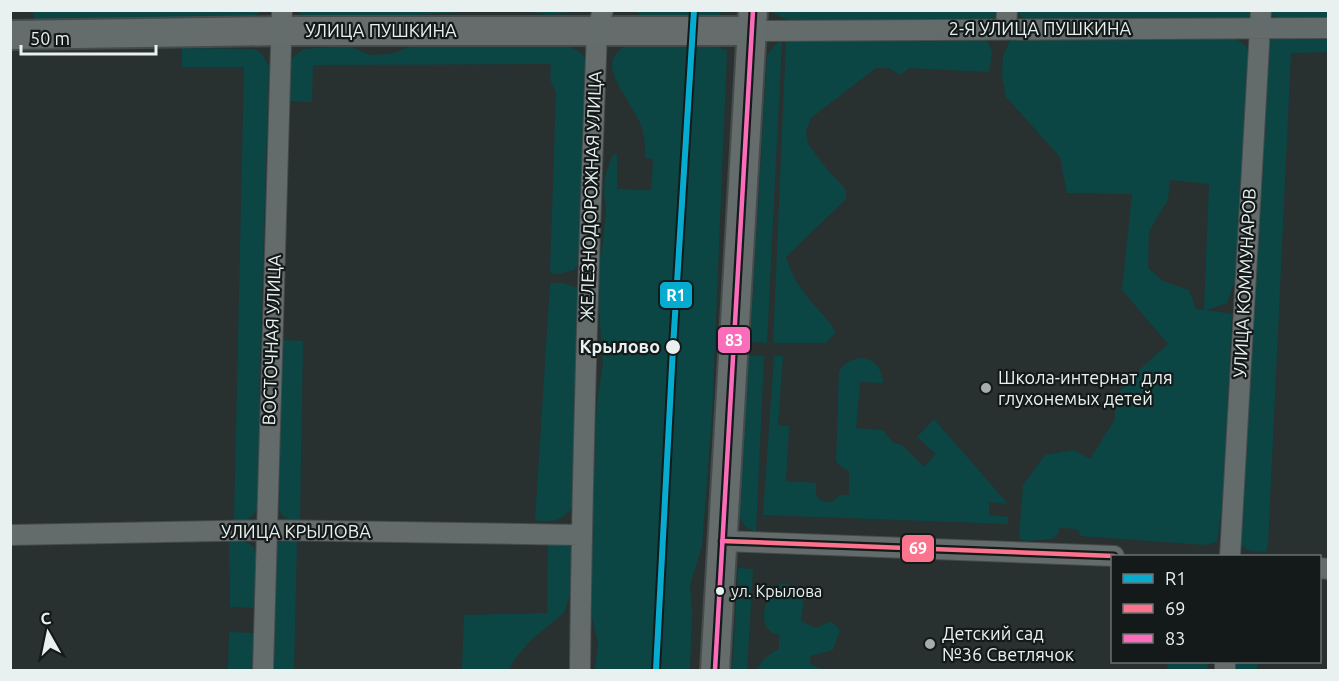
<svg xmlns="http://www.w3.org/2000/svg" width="1339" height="681" font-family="Ubuntu,sans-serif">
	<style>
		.green { fill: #0b4645; fill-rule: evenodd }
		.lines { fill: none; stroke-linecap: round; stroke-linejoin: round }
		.street-casing { stroke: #454b4b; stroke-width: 22 }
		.secondary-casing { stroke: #454b4b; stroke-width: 32 }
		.street { stroke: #646b6b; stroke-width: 20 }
		.secondary { stroke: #646d6c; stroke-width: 28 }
		.bus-1-casing { stroke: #141a1a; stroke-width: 9 }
		.bus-2-casing { stroke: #141a1a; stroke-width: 9 }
		.bus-1 { stroke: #fc738d; stroke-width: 4.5 }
		.bus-2 { stroke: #fb6dba; stroke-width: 4.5 }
		.rail-1-casing { stroke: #141a1a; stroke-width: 10 }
		.rail-1 { stroke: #06acd0; stroke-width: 6 }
		.stop-dot { fill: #e8f1f0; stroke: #141a1a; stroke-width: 2 }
		.poi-dot { fill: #a5adad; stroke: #141a1a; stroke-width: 2 }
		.labels { text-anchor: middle; stroke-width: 4.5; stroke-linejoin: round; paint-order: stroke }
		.bus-label { font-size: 16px; fill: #e8f1f0; stroke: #141a1a; text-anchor: start }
		.street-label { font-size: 18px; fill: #e8f1f0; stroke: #141a1a }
		.stop-label { font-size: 18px; font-weight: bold; fill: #e8f1f0; stroke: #141a1a; text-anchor: end }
		.poi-label { font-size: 18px; fill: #e8f1f0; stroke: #141a1a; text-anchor: start }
		.line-badge { stroke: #141a1a; stroke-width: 2 }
		.badge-label { font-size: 16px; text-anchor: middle; font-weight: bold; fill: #fff }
	</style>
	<rect width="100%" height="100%" fill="#283030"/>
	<path class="green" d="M32 11H262L252 17 89 21 35 19Z
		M297 11H481L381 17 315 18 304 16Z
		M525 11H580L549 15Z
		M634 11H724L717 16 645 17Z
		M770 11H998L994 18 988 21H795L783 18Z
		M1016 11H1253L1252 16 1243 19 1025 21Z
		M1269 11H1328V18L1275 17Z
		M1285 36 1328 37V52L1291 53 1268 545 1266 552C1252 551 1245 553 1238 539L1266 44 1271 40Z
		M986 38 992 52 989 72 909 68 901 75 888 68H876L811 118 806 131 808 144 826 168 842 185 846 191V199L786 257C792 276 802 292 815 306 823 315 830 322 836 332L826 343H773L786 40Z
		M1215 38 1236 39 1246 46 1249 63 1248 113 1242 152 1237 274 1227 303 1206 310 1232 314 1223 501 1217 542 1204 545 1081 536 1077 529 1059 528 1058 534 1051 539 1026 541 1019 538 1023 485 1045 455 1073 450 1090 459 1115 419V397L1137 372 1168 344 1122 290 1132 194 1067 193 1060 157 1006 97 1002 76 1003 56 1010 40ZM1170 180 1209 184 1204 310 1196 309 1189 290 1163 281 1148 268 1149 231 1168 200Z
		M782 40 767 343 750 342 767 56 773 47Z
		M639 41 709 43 727 51 712 415 702 546 690 585 692 612 690 670H595L598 643 592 617 591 543 597 400 603 365 596 266 602 251 606 211 604 194 605 176 612 156 617 154V189L651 190 653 159 645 158C645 146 645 133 639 121 626 92 586 56 639 41Z
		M557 44C571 46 582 50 588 63L578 264 574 270 559 274 550 273 556 91C549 83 550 73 551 64L313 65 312 102 287 101 288 65 291 59 303 49 349 46 370 55 391 54 412 46Z
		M182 48 254 49 261 53 269 66 259 399V506C253 519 247 521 234 522L244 67H182Z
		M550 283H563L578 288 582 299 575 502C566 520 555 523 535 520Z
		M281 340 303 341 300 520C290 520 283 520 279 509Z
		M745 356H764L756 532 746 527 737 514Z
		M774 356H783L778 425 789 426 786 481 816 483V495L821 501 832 502 840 495H849V471L841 467 836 461 839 371C854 350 882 356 883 383L860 382 856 428 883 430 893 443 902 445 924 467 936 454 917 437 934 419 1008 504 989 502V515L1008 517V524L763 515Z
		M239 539 253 546C260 566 257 587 255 608L230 607 229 540Z
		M283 540H297L294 670H272L274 551 278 543Z
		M548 540 564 542 574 550V583L564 613 531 640 514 660 509 670H462L464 615 547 613Z
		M738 568 753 569 747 670H732Z
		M783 583 796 586C806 601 803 604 801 621L816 628 831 621 840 630 833 650 810 656 811 665 826 670H758C761 658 769 655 779 649V635C752 630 766 592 783 583Z
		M229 632 254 633 252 670H228Z
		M1168 662H1208L1207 670H1167Z
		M1232 662H1258L1257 670H1231Z"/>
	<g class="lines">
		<defs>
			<path id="street" d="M1006 29 1007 10
				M752 31 1328 28
				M10 535 267 530 581 535
				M722 541 1114 556
				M1230 556 1261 10
				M1320 568 1328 569
				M263 670 282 10
				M580 670C582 457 589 244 597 30L603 10
				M1225 670V662"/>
			<path id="secondary" d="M10 35 281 31H752
				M715 670 753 10"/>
		</defs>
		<use href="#street" class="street-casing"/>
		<use href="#secondary" class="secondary-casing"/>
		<use href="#street" class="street"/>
		<use href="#secondary" class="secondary"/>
		<defs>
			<path id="bus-1" d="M722 541 1114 556"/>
			<path id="bus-2" d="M715 670 753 10"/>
		</defs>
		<use href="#bus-1" class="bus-1-casing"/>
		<use href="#bus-2" class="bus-2-casing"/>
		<use href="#bus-1" class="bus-1"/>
		<use href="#bus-2" class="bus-2"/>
		<defs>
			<path id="rail-1" d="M656 670 673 347 694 10"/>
		</defs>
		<use href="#rail-1" class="rail-1-casing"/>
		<use href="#rail-1" class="rail-1"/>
	</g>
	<g class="stop-dot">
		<circle cx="673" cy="347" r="8"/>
		<circle cx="720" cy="591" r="5"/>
	</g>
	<g class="poi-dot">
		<circle cx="986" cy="388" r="6"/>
		<circle cx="930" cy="644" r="6"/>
	</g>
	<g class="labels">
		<g class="bus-label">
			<text x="731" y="597">ул. Крылова</text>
		</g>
		<g class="street-label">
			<text x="1040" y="35">2-Я УЛИЦА ПУШКИНА</text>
			<text x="381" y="37">УЛИЦА ПУШКИНА</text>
			<text transform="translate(591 196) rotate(-88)" y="6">ЖЕЛЕЗНОДОРОЖНАЯ УЛИЦА</text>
			<text transform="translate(1245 283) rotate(-87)" y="6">УЛИЦА КОММУНАРОВ</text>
			<text transform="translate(272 340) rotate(-88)" y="6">ВОСТОЧНАЯ УЛИЦА</text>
			<text x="296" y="538">УЛИЦА КРЫЛОВА</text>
		</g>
		<g class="stop-label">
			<text x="660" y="353">Крылово</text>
		</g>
		<g class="poi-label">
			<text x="998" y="384">Школа-интернат для<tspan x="998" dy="21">глухонемых детей</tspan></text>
			<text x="942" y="640">Детский сад<tspan x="942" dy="21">№36 Светлячок</tspan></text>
		</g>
	</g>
	<g class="line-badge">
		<rect x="659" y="281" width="34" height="28" rx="6" fill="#06acd0"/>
		<rect x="717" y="326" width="34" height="28" rx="6" fill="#fb6dba"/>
		<rect x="901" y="534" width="34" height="29" rx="6" fill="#fc738d"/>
	</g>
	<g class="badge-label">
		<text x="676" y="301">R1</text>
		<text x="734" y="346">83</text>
		<text x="918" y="554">69</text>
	</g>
	<rect width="1339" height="681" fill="none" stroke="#e8f1f0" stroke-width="24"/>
	<rect x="1111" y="555" width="210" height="108" fill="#141a1a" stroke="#697070" stroke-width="1.5"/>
	<rect x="1123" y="574" width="30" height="9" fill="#06acd0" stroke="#697070" stroke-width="1.5"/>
	<text x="1165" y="585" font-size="18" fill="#e8f1f0">R1</text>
	<rect x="1123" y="604" width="30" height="9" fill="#fc738d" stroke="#697070" stroke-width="1.5"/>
	<text x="1165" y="615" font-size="18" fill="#e8f1f0">69</text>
	<rect x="1123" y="634" width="30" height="9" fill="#fb6dba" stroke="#697070" stroke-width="1.5"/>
	<text x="1165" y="645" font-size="18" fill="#e8f1f0">83</text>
	<g transform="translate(48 633) rotate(351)" stroke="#141a1a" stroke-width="4.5" paint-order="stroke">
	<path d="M0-4.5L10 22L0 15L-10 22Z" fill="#e8f1f0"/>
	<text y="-9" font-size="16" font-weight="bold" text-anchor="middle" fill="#e8f1f0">С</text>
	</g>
	<path d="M21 45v9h135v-9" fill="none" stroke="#e8f1f0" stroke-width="3"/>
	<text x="30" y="45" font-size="18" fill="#e8f1f0" stroke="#141a1a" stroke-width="4.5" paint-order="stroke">50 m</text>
</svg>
